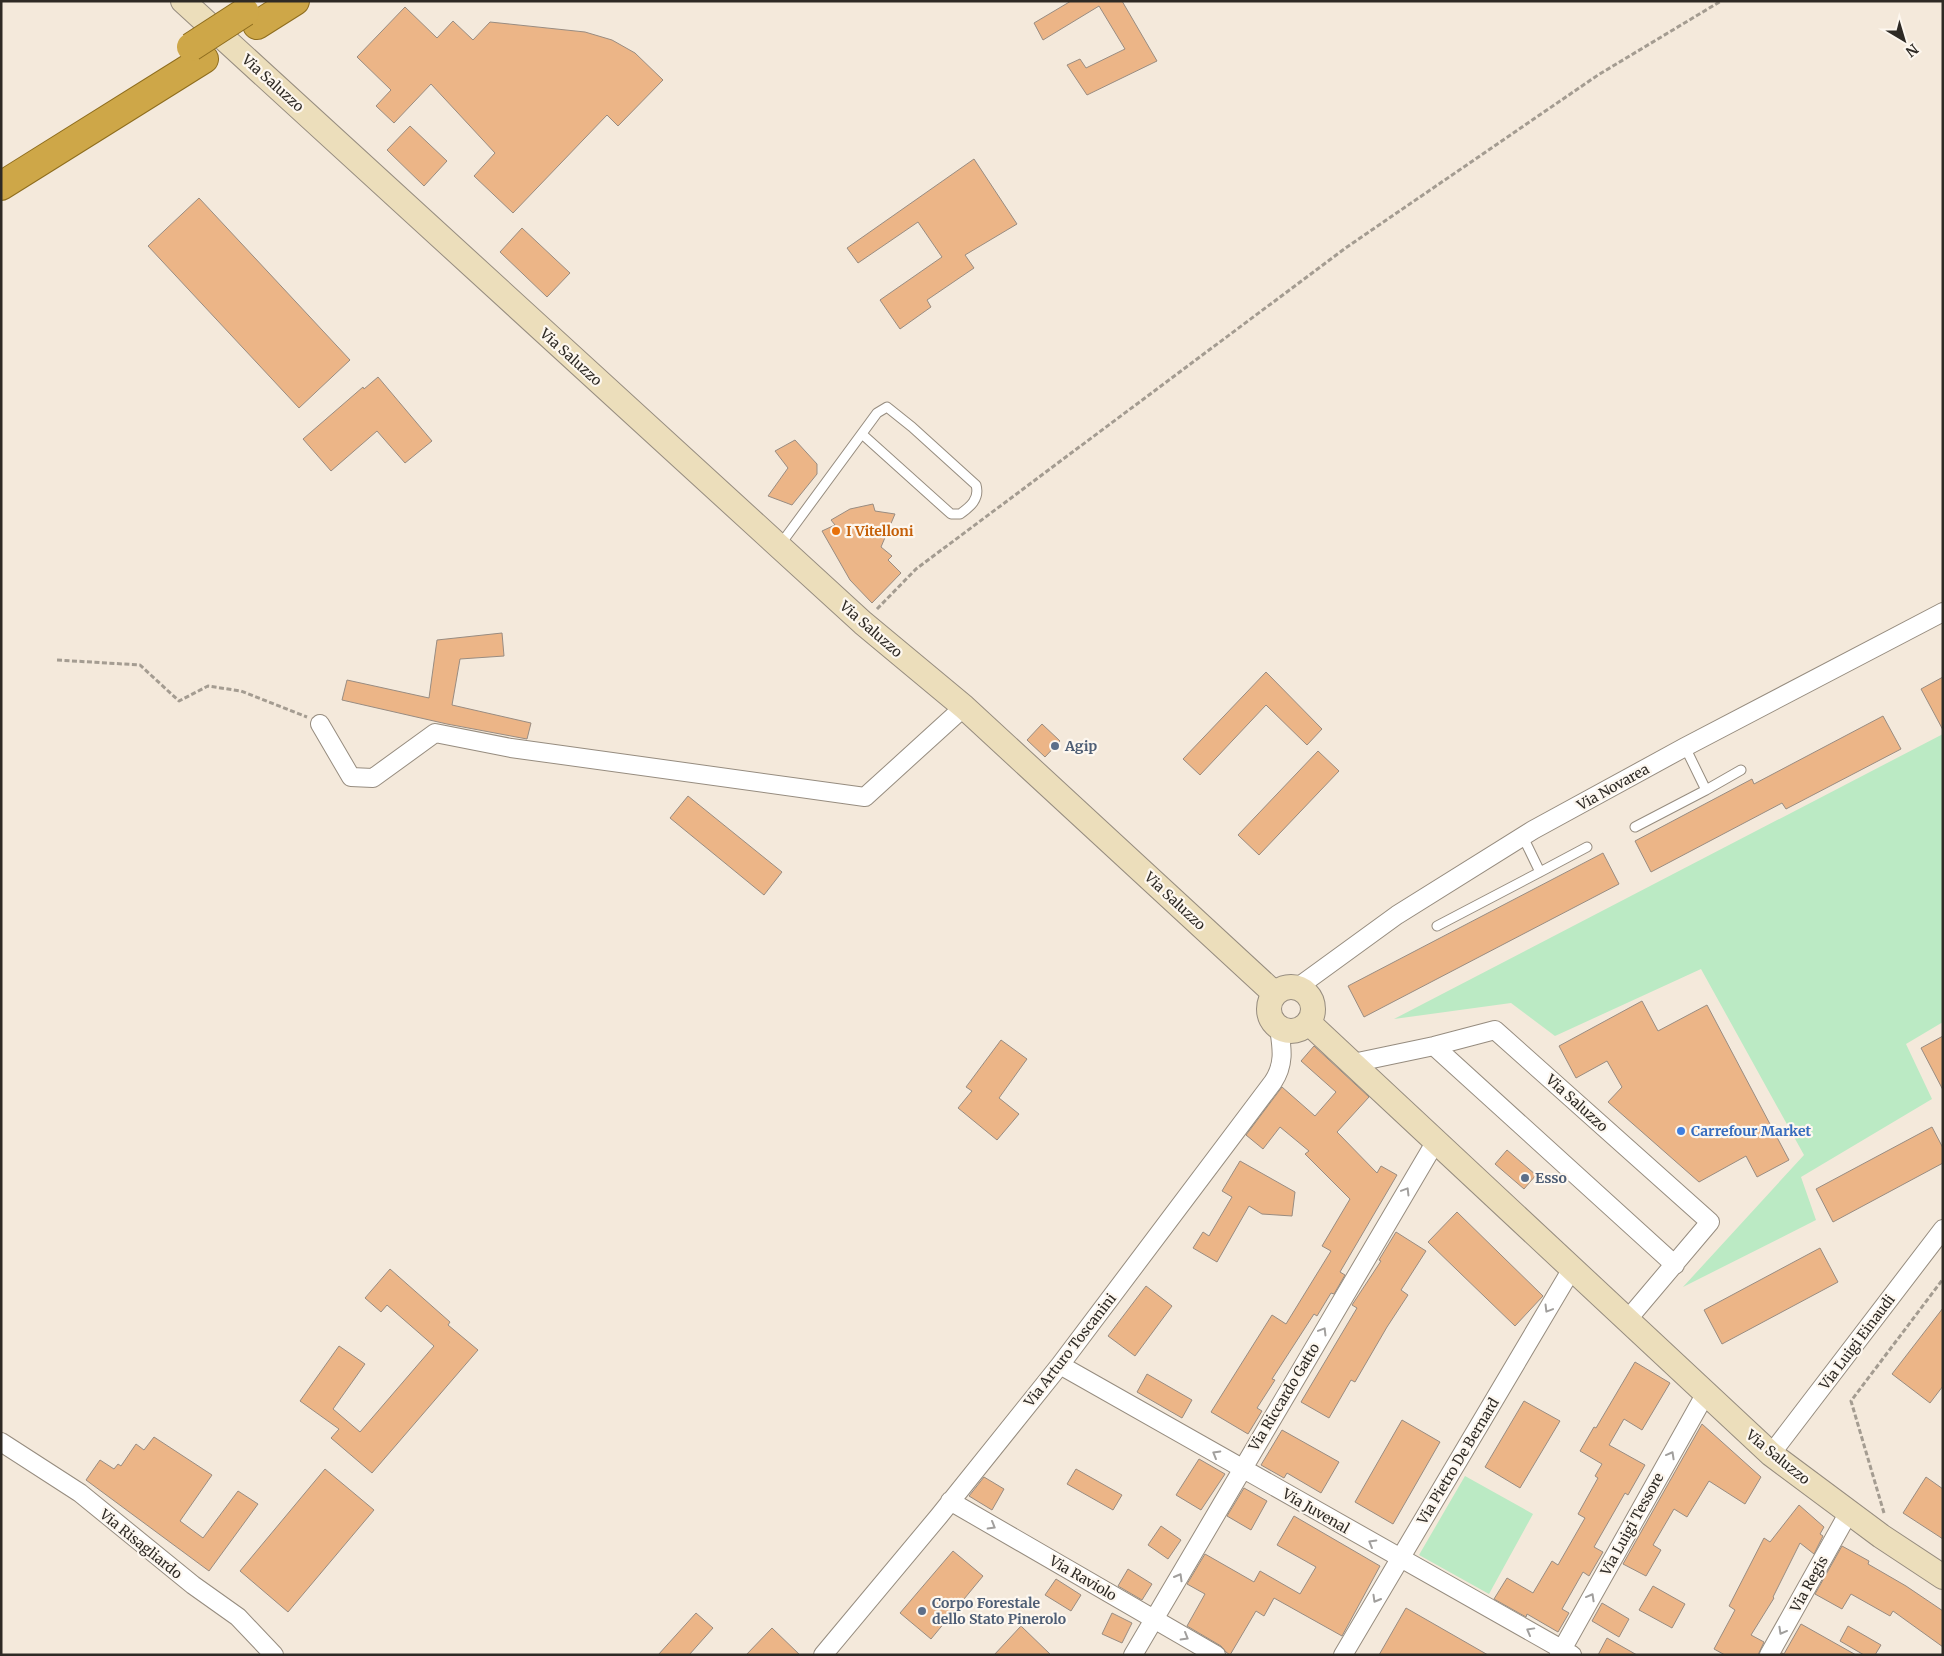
<svg xmlns="http://www.w3.org/2000/svg" width="1944" height="1656" font-family="Merriweather,serif">
	<style>
		.green { fill: #bbeac4 }
		.building { fill: #ecb587; stroke: #998c81 }
		.lines { fill: none; stroke-linecap: round; stroke-linejoin: round }
		.service-casing { stroke: #968c7f; stroke-width: 11 }
		.minor-casing { stroke: #968c7f; stroke-width: 20 }
		.secondary-casing { stroke: #968c7f; stroke-width: 26 }
		.trunk-casing { stroke: #8e6d1e; stroke-width: 30 }
		.path { stroke: #a49c91; stroke-width: 3; stroke-dasharray: 5 2.5; stroke-linecap: butt }
		.service { stroke: #fff; stroke-width: 9 }
		.minor { stroke: #fff; stroke-width: 18 }
		.secondary { stroke: #ecdebb; stroke-width: 24 }
		.trunk { stroke: #cea748; stroke-width: 28 }
		.trunk-bridge-casing { stroke: #8e6d1e; stroke-width: 30; stroke-linecap: butt }
		.trunk-bridge { stroke: #cea748; stroke-width: 28 }
		.oneway { stroke: #a19f9d }
		.food-dot { fill: #e8710a; stroke: #fdf7ef; stroke-width: 2 }
		.service-dot { fill: #5c6f8a; stroke: #fdf7ef; stroke-width: 2 }
		.shop-dot { fill: #3f7fe0; stroke: #fdf7ef; stroke-width: 2 }
		.labels { text-anchor: middle; stroke-width: 4.5; stroke-linejoin: round; paint-order: stroke }
		.street-label { font-size: 14px; fill: #2e2a25; stroke: #fdf7ef }
		.food-label { font-size: 14px; font-weight: bold; fill: #c56008; stroke: #fdf7ef; text-anchor: start }
		.service-label { font-size: 14px; font-weight: bold; fill: #4e5e75; stroke: #fdf7ef; text-anchor: start }
		.shop-label { font-size: 14px; font-weight: bold; fill: #366cbe; stroke: #fdf7ef; text-anchor: start }
	</style>
	<rect width="100%" height="100%" fill="#f4e9db"/>
	<path class="green" d="M1943 734V1022L1906 1044 1932 1099 1801 1177 1816 1220 1683 1287 1804 1155 1701 969 1555 1036 1511 1003 1394 1019Z
		M1465 1476 1533 1514 1489 1594 1419 1555Z"/>
	<path class="building" d="M1071 1H1122L1157 61 1087 95 1067 65 1080 59 1086 68 1125 49 1099 6 1043 40 1034 23Z
		M405 7 437 38 453 21 473 40 490 22 585 32 612 40 635 53 663 80 618 126 607 115 513 213 474 176 495 153 431 84 394 123 376 106 391 90 357 57Z
		M410 126 447 161 424 186 387 150Z
		M974 159 1017 224 965 255 974 268 927 300 931 307 900 329 880 300 942 257 918 222 858 263 847 248Z
		M199 198 350 360 299 408 148 246Z
		M522 228 570 273 547 297 500 252Z
		M378 377 432 441 405 463 377 431 331 471 303 439 363 387 364 389Z
		M795 440 817 464V474L792 505 768 496 788 468 775 451Z
		M873 504 875 511 895 514 881 547 892 556 888 560 901 573 872 603 850 580 822 531 835 525 831 520 850 509Z
		M502 633 504 656 460 659 452 705 531 723 527 739 447 724 342 700 347 680 429 698 437 640Z
		M1266 672 1322 729 1307 745 1266 705 1200 775 1183 759Z
		M1943 677V730L1921 689Z
		M1883 716 1901 749 1786 809 1782 803 1651 872 1635 841 1752 779 1754 784Z
		M1042 724 1060 741 1045 757 1027 740Z
		M1318 751 1339 771 1259 855 1238 835Z
		M688 796 782 872 764 895 670 818Z
		M1603 853 1619 884 1364 1017 1348 986Z
		M1642 1001 1658 1031 1707 1005 1789 1160 1757 1177 1746 1156 1699 1182 1608 1102 1622 1087 1607 1061 1576 1078 1559 1046Z
		M1943 1036V1090L1921 1048Z
		M1001 1040 1027 1059 999 1098 1019 1114 997 1140 958 1108 972 1091 966 1087Z
		M1314 1046 1369 1097 1337 1132 1377 1173 1381 1166 1397 1175 1340 1272 1345 1275 1334 1294 1331 1293 1317 1316 1314 1314 1272 1379 1275 1380 1257 1408 1262 1411 1248 1434 1211 1412 1272 1315 1286 1324 1331 1251 1322 1246 1350 1199 1305 1154 1309 1151 1280 1127 1263 1149 1246 1135 1282 1087 1315 1116 1336 1092 1301 1061Z
		M1932 1127 1943 1148V1163L1833 1222 1816 1189Z
		M1507 1150 1536 1175 1524 1189 1495 1164Z
		M1240 1161 1295 1192 1292 1216 1262 1214 1249 1206 1217 1262 1193 1248 1203 1232 1209 1236 1232 1197 1222 1191Z
		M1457 1212 1543 1296 1515 1326 1428 1242Z
		M1396 1232 1426 1251 1401 1290 1408 1295 1387 1327 1355 1382 1351 1380 1329 1418 1301 1402 1357 1308 1352 1305 1381 1261 1379 1260Z
		M1820 1248 1838 1282 1722 1344 1704 1310Z
		M390 1269 450 1322 448 1325 478 1350 372 1473 331 1438 339 1429 300 1401 339 1346 365 1364 333 1409 360 1432 434 1346 387 1305 381 1312 365 1298Z
		M1146 1286 1172 1306 1135 1356 1108 1336Z
		M1943 1308V1386L1930 1403 1892 1374Z
		M1635 1362 1670 1383 1642 1430 1624 1419 1609 1445 1645 1465 1628 1495 1625 1493 1594 1547 1603 1552 1589 1576 1583 1572 1562 1609 1569 1613 1558 1632 1527 1614 1526 1617 1494 1599 1507 1578 1533 1593 1552 1561 1558 1565 1585 1518 1578 1514 1598 1478 1595 1476 1602 1464 1580 1451 1594 1427 1596 1428Z
		M1147 1374 1192 1400 1182 1418 1137 1392Z
		M1524 1401 1560 1421 1520 1488 1485 1467Z
		M1402 1420 1440 1442 1393 1524 1355 1502Z
		M1702 1424 1761 1477 1745 1504 1709 1481 1687 1517 1674 1509 1653 1545 1661 1550 1646 1576 1623 1564Z
		M1282 1430 1339 1462 1321 1493 1287 1473 1284 1478 1261 1465Z
		M154 1437 212 1475 180 1521 203 1538 238 1491 258 1504 209 1571 86 1480 100 1460 114 1469 118 1464 121 1466 136 1444 144 1450Z
		M1199 1459 1225 1474 1201 1510 1176 1495Z
		M325 1469 374 1510 288 1612 240 1571Z
		M1076 1469 1122 1495 1113 1510 1067 1484Z
		M984 1477 1004 1489 992 1510 969 1496Z
		M1926 1477 1943 1489V1539L1903 1513Z
		M1244 1488 1267 1501 1251 1530 1227 1516Z
		M1799 1505 1824 1527 1820 1534 1823 1536 1814 1554 1800 1543 1773 1597 1774 1598 1751 1635 1764 1642 1758 1655H1725L1714 1649 1735 1610 1729 1606 1764 1538 1770 1542Z
		M1294 1516 1380 1566 1342 1636 1274 1598 1264 1616 1256 1611 1230 1655 1226 1652 1221 1646 1187 1626 1205 1594 1187 1584 1205 1554 1254 1582 1260 1571 1300 1594 1316 1567 1277 1545Z
		M1161 1526 1181 1540 1168 1559 1148 1545Z
		M1842 1546 1869 1561 1868 1564 1906 1586 1943 1611V1647L1893 1611 1890 1616 1851 1594 1842 1609 1815 1594Z
		M953 1551 983 1576 931 1639 900 1613Z
		M1128 1569 1152 1584 1142 1600 1118 1586Z
		M1056 1579 1081 1595 1071 1611 1045 1595Z
		M1653 1586 1685 1604 1672 1628 1639 1610Z
		M1602 1603 1629 1619 1619 1637 1592 1621Z
		M1406 1608 1488 1655H1379Z
		M696 1613 713 1628 689 1655H658Z
		M1112 1613 1132 1623 1122 1643 1102 1634Z
		M1801 1624 1856 1655H1781L1782 1653 1784 1654Z
		M1021 1626 1051 1655H994Z
		M1848 1626 1881 1645 1875 1655H1864L1840 1641Z
		M772 1628 800 1655H746Z
		M1607 1638 1637 1655H1598Z"/>
	<g class="lines">
		<defs>
			<path id="service" d="M780 545 877 413 887 407 912 427 976 485C980 499 970 507 960 514H951L862 434
				M1706 790 1741 770
				M1635 827 1706 790 1685 747
				M1523 837 1540 872 1587 847
				M1437 926 1540 872"/>
			<path id="minor" d="M320 724 351 777 373 778 435 733 511 748 865 797 964 707
				M1298 987 1397 915 1533 830 1685 747 1943 612
				M1434 1046 1675 1265
				M1353 1063 1434 1046 1495 1030 1710 1222 1628 1319
				M1060 1365 1572 1655
				M1 1442 80 1493 193 1585 238 1617 274 1655
				M1771 1454 1943 1229
				M950 1501 1216 1655
				M823 1655 939 1516 1060 1365 1273 1082C1285 1064 1282 1048 1279 1028
				M1133 1655 1436 1141
				M1343 1655 1573 1267
				M1559 1655 1706 1393
				M1769 1655 1849 1512"/>
			<path id="secondary" d="M183 1 863 623 964 707 1275 994
				M1269 1009a22 22 0 1 1 44 0a22 22 0 1 1-44 0Z
				M1309 1023 1771 1454 1881 1536 1943 1577"/>
			<path id="trunk" d="M257 25 295 1
				M1 186 204 59"/>
		</defs>
		<use href="#service" class="service-casing"/>
		<use href="#minor" class="minor-casing"/>
		<use href="#secondary" class="secondary-casing"/>
		<use href="#trunk" class="trunk-casing"/>
		<path class="path" d="M877 609 916 569 1347 247 1598 75 1721 1
			M57 660 140 665 179 701 208 686 241 691 307 717
			M1884 1513 1851 1401 1943 1279"/>
		<use href="#service" class="service"/>
		<use href="#minor" class="minor"/>
		<use href="#secondary" class="secondary"/>
		<use href="#trunk" class="trunk"/>
		<defs>
			<path id="trunk-bridge" d="M191 47 245 12"/>
		</defs>
		<use href="#trunk-bridge" class="trunk-bridge-casing"/>
		<use href="#trunk-bridge" class="trunk-bridge"/>
	</g>
	<defs><path id="oneway-chevron" d="M-2-3.5L2.5 0L-2 3.5" fill="none" stroke-width="1.6" stroke-linecap="round" stroke-linejoin="round" transform="scale(1.25)"/></defs>
	<g class="oneway">
		<use href="#oneway-chevron" transform="translate(1406 1191) rotate(-59)"/>
		<use href="#oneway-chevron" transform="translate(1548 1309) rotate(121)"/>
		<use href="#oneway-chevron" transform="translate(1323 1331) rotate(-59)"/>
		<use href="#oneway-chevron" transform="translate(1216 1454) rotate(-150)"/>
		<use href="#oneway-chevron" transform="translate(1671 1455) rotate(-61)"/>
		<use href="#oneway-chevron" transform="translate(992 1526) rotate(30)"/>
		<use href="#oneway-chevron" transform="translate(1372 1543) rotate(-150)"/>
		<use href="#oneway-chevron" transform="translate(1179 1577) rotate(-60)"/>
		<use href="#oneway-chevron" transform="translate(1591 1597) rotate(-61)"/>
		<use href="#oneway-chevron" transform="translate(1376 1599) rotate(120)"/>
		<use href="#oneway-chevron" transform="translate(1530 1631) rotate(-151)"/>
		<use href="#oneway-chevron" transform="translate(1782 1631) rotate(119)"/>
		<use href="#oneway-chevron" transform="translate(1185 1637) rotate(30)"/>
	</g>
	<circle class="food-dot" cx="836" cy="531" r="5"/>
	<g class="service-dot">
		<circle cx="1055" cy="746" r="5"/>
		<circle cx="1525" cy="1178" r="5"/>
		<circle cx="922" cy="1611" r="5"/>
	</g>
	<circle class="shop-dot" cx="1681" cy="1131" r="5"/>
	<g class="labels">
		<g class="street-label">
			<text transform="translate(273 83) rotate(42)" y="5">Via Saluzzo</text>
			<text transform="translate(571 357) rotate(42)" y="5">Via Saluzzo</text>
			<text transform="translate(871 629) rotate(41)" y="5">Via Saluzzo</text>
			<text transform="translate(1613 787) rotate(-29)" y="5">Via Novarea</text>
			<text transform="translate(1175 901) rotate(43)" y="5">Via Saluzzo</text>
			<text transform="translate(1577 1103) rotate(42)" y="5">Via Saluzzo</text>
			<text transform="translate(1857 1342) rotate(-53)" y="5">Via Luigi Einaudi</text>
			<text transform="translate(1070 1350) rotate(-52)" y="5">Via Arturo Toscanini</text>
			<text transform="translate(1284 1397) rotate(-59)" y="5">Via Riccardo Gatto</text>
			<text transform="translate(1778 1457) rotate(39)" y="5">Via Saluzzo</text>
			<text transform="translate(1458 1461) rotate(-59)" y="5">Via Pietro De Bernard</text>
			<text transform="translate(1316 1511) rotate(30)" y="5">Via Juvenal</text>
			<text transform="translate(1632 1524) rotate(-61)" y="5">Via Luigi Tessore</text>
			<text transform="translate(141 1544) rotate(39)" y="5">Via Risagliardo</text>
			<text transform="translate(1083 1578) rotate(30)" y="5">Via Raviolo</text>
			<text transform="translate(1809 1584) rotate(-61)" y="5">Via Regis</text>
		</g>
		<g class="food-label">
			<text x="846" y="536">I Vitelloni</text>
		</g>
		<g class="service-label">
			<text x="1065" y="751">Agip</text>
			<text x="1535" y="1183">Esso</text>
			<text x="932" y="1608">Corpo Forestale<tspan x="932" dy="16">dello Stato Pinerolo</tspan></text>
		</g>
		<g class="shop-label">
			<text x="1691" y="1136">Carrefour Market</text>
		</g>
	</g>
	<rect width="1944" height="1656" fill="none" stroke="#2e2a25" stroke-width="5"/>
	<g transform="translate(1904 40) rotate(142)" stroke="#fdf7ef" stroke-width="4" paint-order="stroke">
	<path d="M0-4L9 19L0 12L-9 19Z" fill="#2e2a25"/>
	<text y="-8" font-size="14" font-weight="bold" text-anchor="middle" fill="#2e2a25">N</text>
	</g>
</svg>
